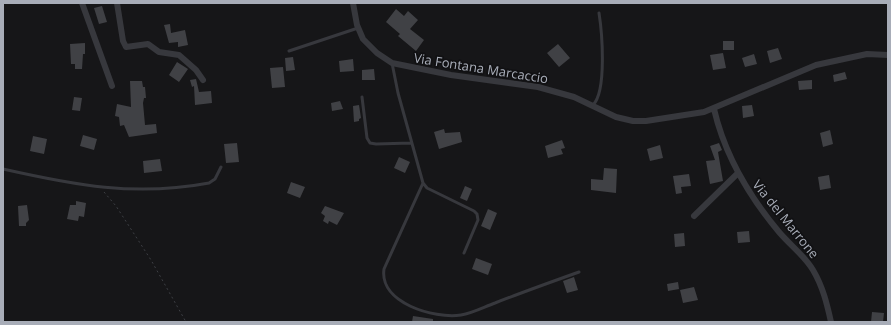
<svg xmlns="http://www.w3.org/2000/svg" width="891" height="325" font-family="'Open Sans',sans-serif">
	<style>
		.building { fill: #404145 }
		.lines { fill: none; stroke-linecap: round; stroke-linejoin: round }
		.path { stroke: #3d3f44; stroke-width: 1; stroke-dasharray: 2 3; stroke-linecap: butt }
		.service { stroke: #37383d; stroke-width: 3 }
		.minor { stroke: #37383d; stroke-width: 6 }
		.labels { text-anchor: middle; stroke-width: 3.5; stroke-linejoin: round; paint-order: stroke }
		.street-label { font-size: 13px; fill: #a8adb8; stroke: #111113 }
	</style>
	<rect width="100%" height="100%" fill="#161618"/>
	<path class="building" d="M102 6 107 22 99 24 94 8Z
		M396 9 404 16 408 11 418 20 410 29 424 40 416 51 398 36 400 34 386 22Z
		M170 24 171 33 185 30 188 45 178 47V42L169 43 164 25Z
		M723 41H734V50H723Z
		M85 43V54H83L82 69H75V64H71L70 44Z
		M558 44 570 58 559 67 547 53Z
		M778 48 782 59 770 63 767 51Z
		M723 53 726 68 713 70 710 55Z
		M754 54 757 64 745 67 742 58Z
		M293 57 295 70 286 71 285 58Z
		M353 59 354 71 340 72 339 61Z
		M177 62 188 69 179 82 169 75Z
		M283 67 285 87 272 88 270 68Z
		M374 69 375 80H362V70Z
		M845 72 847 79 834 82 833 75Z
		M196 79 199 92 211 91 212 103 195 105 194 86 192 87 190 80Z
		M812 80V89L799 90 798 81Z
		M130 81H142L143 87H145L146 98H144L143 103 145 125 156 124 157 133 129 137 124 125 120 126 119 117 115 116 117 104 131 107Z
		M74 97 82 98 80 111 72 110Z
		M340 101 343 109 332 111 331 103Z
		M359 105 361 118 359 119V121L354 122 353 106Z
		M752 105 754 116 743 118 742 106Z
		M444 129 445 133 460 132 462 142 439 149 434 132Z
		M830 130 833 144 823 147 820 133Z
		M83 135 97 139 94 150 80 146Z
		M33 136 47 139 44 154 30 151Z
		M562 140 565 148 561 149 563 154 548 158 545 146Z
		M237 143 239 162 226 163 224 144Z
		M719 143 722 150 718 152 723 181 710 184 706 161 715 160 710 146Z
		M660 145 663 158 650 161 647 149Z
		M399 157 410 162 405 173 394 168Z
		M160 159 162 171 144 173 143 161Z
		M604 168 617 169 616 193 591 190V179L603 180Z
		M689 174 691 186 681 187 682 193 676 194 673 176Z
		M829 175 831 188 820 190 818 177Z
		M291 182 305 187 300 198 287 193Z
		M465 186 472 189 467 201 460 198Z
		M76 201 86 203 84 217 79 216 78 221 67 219 70 205H76Z
		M27 205 29 220 26 223V226H19L18 206Z
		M325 206 344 213 337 225 329 221 328 224 323 221 325 216 321 213Z
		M488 209 497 213 490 230 481 226Z
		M749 231 750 242 738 243 737 232Z
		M684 233 685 246 675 247 674 234Z
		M476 258 492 264 488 275 472 269Z
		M574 277 578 290 567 293 563 281Z
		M678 282 679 289 668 291 667 284Z
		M694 287 698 300 683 303 680 290Z
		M872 312 884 313 883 322H871Z
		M413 316 433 319V322H412Z"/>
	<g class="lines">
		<path class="path" d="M104 192 116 206 151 260 186 322"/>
		<path class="service" d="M289 51 358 28
			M392 63 398 93 423 183 427 188 474 211 477 214 478 220 464 253
			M362 97 367 138 370 143 376 144 411 143
			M593 105C607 91 602 32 599 13
			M3 169C74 185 135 197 209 183L215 179 221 167
			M423 183 384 269C379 303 434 319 461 315 473 313 484 307 495 303 523 292 551 282 579 272"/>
		<path class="minor" d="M82 3 112 86
			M117 3 123 41 126 47 148 44 159 52 179 55 196 70 203 80
			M353 3 357 25 363 39 377 53 392 63 451 75 538 87 574 97 616 117 633 121H646L704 112 816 65 867 54 888 55
			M714 109C725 156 748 195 779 232 790 245 804 255 813 270 823 287 827 304 831 322
			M694 216 737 174"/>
	</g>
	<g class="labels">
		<g class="street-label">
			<text transform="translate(481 68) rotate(9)" y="5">Via Fontana Marcaccio</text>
			<text transform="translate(786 219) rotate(51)" y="5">Via del Marrone</text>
		</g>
	</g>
	<rect width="891" height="325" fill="none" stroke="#a8adb8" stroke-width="8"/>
</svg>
